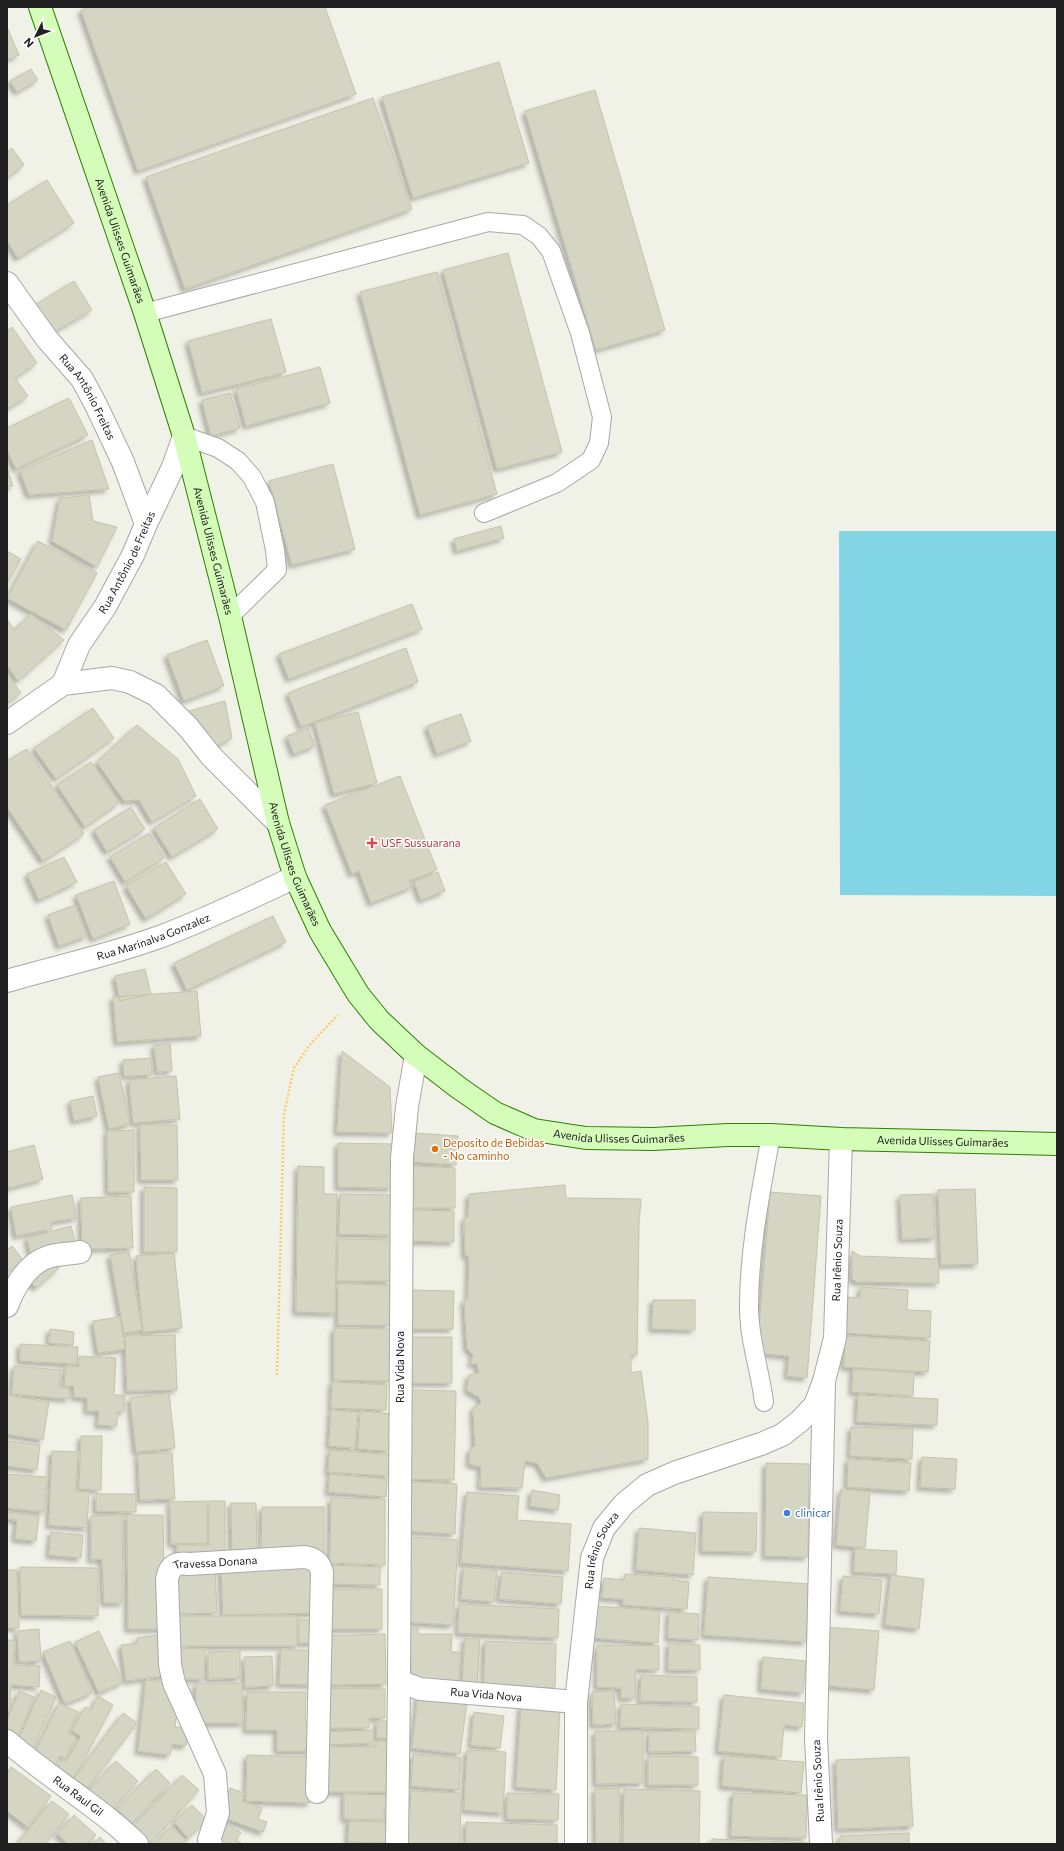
<svg xmlns="http://www.w3.org/2000/svg" width="1064" height="1851" font-family="Commissioner,sans-serif">
	<style>
		.pitch { fill: #82d5e4 }
		.building { fill: #d5d5c4; stroke: #c4c4a8; filter: url(#shadow) }
		.lines { fill: none; stroke-linecap: round; stroke-linejoin: round }
		.service-casing { stroke: #a8a8a8; stroke-width: 20 }
		.minor-casing { stroke: #a8a8a8; stroke-width: 24 }
		.tertiary-casing { stroke: #a8a8a8; stroke-width: 24 }
		.secondary-casing { stroke: #2d8000; stroke-width: 24 }
		.path { stroke: #ffca6b; stroke-width: 2.5; stroke-dasharray: 2 2; stroke-linecap: butt }
		.service { stroke: #fff; stroke-width: 18 }
		.minor { stroke: #fff; stroke-width: 22 }
		.tertiary { stroke: #fff; stroke-width: 22 }
		.secondary { stroke: #d5fdba; stroke-width: 22 }
		.health-dot { fill: #e0444e; stroke: #fff; stroke-width: 1.5 }
		.food-dot { fill: #e8710a; stroke: #fff; stroke-width: 1.5 }
		.shop-dot { fill: #3f7fe0; stroke: #fff; stroke-width: 1.5 }
		.labels { text-anchor: middle; stroke-width: 3; stroke-linejoin: round; paint-order: stroke }
		.street-label { font-size: 11px; fill: #212121; stroke: #fff }
		.health-label { font-size: 11px; fill: #be3a42; stroke: #fff; text-anchor: start }
		.food-label { font-size: 11px; fill: #c56008; stroke: #fff; text-anchor: start }
		.shop-label { font-size: 11px; fill: #366cbe; stroke: #fff; text-anchor: start }
	</style>
	<defs>
		<filter id="shadow"><feDropShadow dx="-3.5" dy="3.5" stdDeviation="2" flood-color="#0004"/></filter>
	</defs>
	<rect width="100%" height="100%" fill="#f0f2e7"/>
	<path class="pitch" d="M839 531H1057V896L840 895Z"/>
	<path class="building" d="M89 7H325L356 94 138 171 81 10Z
		M7 27 19 55 7 60Z
		M499 62 529 163 413 198 382 97Z
		M31 69 38 80 17 92 10 81Z
		M595 90 665 330 596 350 525 111Z
		M373 98 412 209 185 289 146 177Z
		M12 148 24 165 7 178V152Z
		M47 180 74 223 18 258 7 241V205Z
		M508 253 562 452 497 469 443 270Z
		M437 272 497 494 420 515 360 292Z
		M74 281 92 310 49 335 32 307Z
		M271 319 286 372 202 393 188 341Z
		M12 327 37 363 15 378 28 396 7 409V331Z
		M320 367 330 403 246 426 236 389Z
		M230 393 240 428 211 436 202 400Z
		M69 398 88 435 16 469 7 450V428Z
		M92 440 109 489 29 495 20 471Z
		M333 464 355 549 292 565 269 481Z
		M7 467 13 486 7 487Z
		M89 495 93 521 117 527 97 567 52 541 60 498Z
		M501 526 504 538 457 551 454 539Z
		M38 541 97 573 66 630 7 598Z
		M7 551 21 559 7 584Z
		M412 604 422 629 289 679 279 654Z
		M31 614 64 640 18 681 7 665V619L14 630Z
		M207 640 224 686 184 701 167 655Z
		M406 648 418 682 301 727 288 693Z
		M7 674 21 693 7 703Z
		M225 701 232 738 212 748 186 712Z
		M93 708 114 738 56 779 34 748Z
		M358 712 377 783 334 794 315 723Z
		M461 714 471 741 437 754 427 726Z
		M137 725 178 759 196 796 152 822 139 800 124 801 97 762Z
		M308 728 315 746 294 754 287 736Z
		M27 749 84 834 43 861 7 807V761Z
		M91 762 119 803 85 827 57 785Z
		M400 776 437 870 409 881 412 887 371 903 359 871 352 874 325 805Z
		M200 799 218 829 172 857 154 828Z
		M131 807 145 829 107 852 94 830Z
		M149 833 164 858 125 882 110 857Z
		M64 857 77 882 39 900 27 874Z
		M166 862 186 894 146 919 126 886Z
		M438 872 445 891 421 900 414 882Z
		M114 881 130 924 93 939 76 895Z
		M75 905 87 936 59 946 48 915Z
		M273 916 286 942 187 990 174 963Z
		M145 969 151 994 120 1001 115 976Z
		M197 991 201 1036 117 1042 113 997Z
		M170 1043 172 1071 157 1072 154 1045Z
		M342 1051 390 1087 392 1133 337 1132Z
		M152 1058V1075L124 1076 123 1060Z
		M119 1073 130 1124 109 1129 98 1077Z
		M176 1076 180 1119 133 1123 129 1080Z
		M93 1096 97 1116 74 1121 70 1101Z
		M140 1125H177L178 1180H141Z
		M134 1130V1192H108L107 1131Z
		M414 1133 458 1136 456 1165 412 1162Z
		M338 1143 393 1144 392 1188 338 1187Z
		M34 1145 43 1179 9 1188 7 1182V1152Z
		M298 1166 324 1167V1194H337L335 1313 296 1312Z
		M411 1166 455 1168V1208H410Z
		M565 1185 566 1198 641 1199 639 1223 637 1355H631V1373L641 1371 648 1422V1459L546 1478 537 1463 525 1461 522 1488 480 1487 481 1467 469 1464 470 1450 475 1446 473 1408 481 1403 480 1398 467 1390 469 1375 479 1373 477 1364H471L473 1355 467 1348 464 1300 468 1299 469 1257 465 1255 464 1219 468 1217 469 1194Z
		M144 1187 177 1188V1252H144Z
		M975 1189 978 1264 941 1265 938 1190Z
		M770 1192 821 1196 807 1378 787 1376 789 1356 757 1353Z
		M340 1194 393 1195V1235L339 1234Z
		M933 1194 935 1238 902 1239 900 1195Z
		M72 1195 77 1218 51 1222 52 1229 16 1236 11 1207Z
		M131 1196 133 1248 82 1249 81 1198Z
		M410 1210 454 1211V1242L410 1241Z
		M71 1226 77 1248 32 1259 27 1238Z
		M338 1239 392 1240 391 1281H337Z
		M12 1246 23 1260 7 1273V1250Z
		M852 1251 860 1256 938 1259 939 1283 857 1282 852 1279Z
		M129 1252 142 1330 124 1333 110 1255Z
		M174 1253 182 1328 143 1332 136 1256Z
		M50 1258 59 1268 36 1288 27 1278Z
		M338 1284 390 1285V1325H338Z
		M861 1287 908 1290 907 1310 931 1311 930 1338 846 1333 848 1297 860 1298Z
		M410 1290 454 1291 453 1329H410Z
		M653 1300H695V1330L652 1329Z
		M120 1317 125 1349 98 1353 93 1321Z
		M334 1328 390 1329V1381L334 1380Z
		M50 1329 74 1332 73 1345 49 1343Z
		M175 1335 177 1390 127 1391 125 1336Z
		M845 1336 930 1341 928 1372 844 1367Z
		M408 1337H452V1383H407Z
		M20 1344 78 1347 77 1364 20 1361Z
		M79 1356 116 1358 114 1395H125L124 1412H117V1426L98 1425 99 1411H87V1398L74 1397V1386H64L66 1366 79 1367Z
		M14 1366 61 1370 59 1387 69 1388V1399L12 1394Z
		M853 1369 914 1373 913 1396 852 1392Z
		M332 1382 387 1385 386 1410 331 1408Z
		M408 1390 456 1391 454 1480 406 1479Z
		M169 1393 175 1448 136 1452 130 1398Z
		M7 1395 49 1402 43 1440 7 1434Z
		M858 1395 938 1399 937 1425 857 1422Z
		M331 1410 358 1412 355 1448 329 1446Z
		M360 1411 392 1414 390 1451 358 1449Z
		M851 1427 913 1429 912 1459 850 1456Z
		M81 1436H102L101 1490 79 1489Z
		M8 1441 40 1445 37 1470 7 1466Z
		M330 1450 391 1455 390 1476 328 1472Z
		M52 1451 78 1452 76 1491 89 1492 87 1528 49 1525Z
		M172 1453 175 1499 140 1500 138 1454Z
		M922 1457 957 1459 955 1489 920 1487Z
		M848 1459 911 1463 909 1491 847 1487Z
		M766 1463 809 1464 808 1557 765 1556Z
		M7 1474 47 1477 44 1512 7 1508Z
		M330 1474 387 1479 386 1497 328 1492Z
		M409 1482 457 1484 455 1534 406 1531Z
		M841 1489 870 1492 865 1548 836 1545Z
		M532 1490 560 1495 558 1510 530 1506Z
		M467 1492 519 1496 517 1520 571 1524 568 1571 461 1563Z
		M96 1494H136V1512L96 1511Z
		M331 1498 385 1499V1565L330 1563Z
		M207 1501V1543L171 1544 170 1502Z
		M209 1501H225V1560H178L177 1545H209Z
		M231 1503H256L257 1556H232Z
		M262 1507H324V1555H261Z
		M7 1512 39 1516 36 1541 15 1539 17 1520 7 1519Z
		M703 1512 757 1513 756 1552 702 1551Z
		M122 1515 123 1603H104L102 1559 91 1560V1516Z
		M127 1515H163L165 1629H128Z
		M639 1528 696 1533 693 1575 636 1570Z
		M51 1532 83 1535 81 1558 49 1555Z
		M410 1537 458 1540 453 1625 405 1622Z
		M855 1549 897 1551 896 1574 854 1572Z
		M312 1564 314 1613 223 1615 221 1566Z
		M328 1565 380 1567V1585L328 1584Z
		M20 1567 98 1568V1616L21 1615Z
		M464 1567 497 1570 494 1602 461 1599Z
		M215 1568 217 1613 174 1614 172 1570Z
		M7 1570H17L19 1628H7Z
		M502 1572 563 1577 561 1604 499 1599Z
		M625 1574 674 1577 673 1580 689 1582 687 1609 623 1605V1599L602 1598 604 1578 624 1580Z
		M891 1575 924 1579 919 1629 885 1625Z
		M843 1576 882 1580 879 1614 840 1611Z
		M708 1577 810 1584 806 1642 704 1635Z
		M331 1589H382V1629H331Z
		M459 1604 559 1609 558 1638 458 1633Z
		M597 1606 660 1611 658 1643 594 1638Z
		M669 1612 699 1614 698 1640 668 1638Z
		M179 1616H297V1646H179Z
		M299 1619 315 1620 314 1643H299Z
		M826 1627 879 1631 874 1690 820 1685Z
		M405 1628H418V1634H452L451 1652H459V1683H411V1661L405 1660Z
		M39 1629 41 1661 19 1662 17 1631Z
		M99 1631 123 1682 99 1693 75 1642Z
		M165 1634 170 1675 126 1681 121 1645 138 1643 137 1638Z
		M385 1634 386 1684 322 1685 321 1636Z
		M465 1638 480 1639 477 1687 462 1686Z
		M7 1640H15L14 1665 40 1666 39 1687 11 1685 10 1711H7Z
		M70 1641 92 1693 65 1704 43 1652Z
		M485 1641 556 1644 555 1688 484 1686Z
		M669 1643 700 1645V1670H668Z
		M597 1645 659 1646V1670L636 1669 635 1698H621V1688L597 1687Z
		M176 1648 205 1649 204 1679H176Z
		M281 1649 315 1651 314 1685 279 1684Z
		M240 1651V1678L208 1679V1652Z
		M272 1656 273 1686 245 1687 244 1657Z
		M763 1657 806 1661 803 1693 761 1689Z
		M641 1675 697 1677V1702L640 1701Z
		M146 1680 168 1682 167 1695 179 1696 175 1727 188 1728 186 1746 172 1744 170 1755 138 1751Z
		M196 1683H242L243 1723H196Z
		M323 1688 385 1689V1718H369V1728H322Z
		M41 1690 56 1697 31 1752 16 1745Z
		M19 1691 34 1697 18 1737 7 1733V1721Z
		M614 1691 616 1724 593 1725 592 1692Z
		M247 1692H306L305 1721H312V1751H277V1730H246Z
		M724 1695 804 1703 802 1727 784 1725 781 1757 718 1751Z
		M98 1696 113 1705 73 1780 57 1770 62 1760 66 1762 81 1736 72 1731 85 1707 91 1710Z
		M418 1696 467 1702 460 1754 412 1748Z
		M59 1703 78 1712 68 1733 76 1737 65 1758 60 1756 52 1771 31 1761Z
		M621 1704 699 1707V1729L620 1727Z
		M521 1706 560 1708 556 1790 516 1787Z
		M474 1712 504 1716 500 1748 471 1745Z
		M123 1713 137 1723 88 1788 74 1778Z
		M377 1721H394L393 1738H377Z
		M373 1730V1743L324 1745 323 1732Z
		M595 1731H643V1783L596 1784Z
		M695 1731 696 1751 649 1752V1732Z
		M376 1741H392V1792H322V1747H376Z
		M467 1750 506 1752 503 1813 464 1810Z
		M413 1754 461 1758 459 1790 411 1786Z
		M247 1755 311 1757 310 1803 246 1801Z
		M648 1756 698 1757V1785H648Z
		M724 1756 804 1762 801 1793 722 1786Z
		M909 1757 913 1826 838 1829 836 1760Z
		M116 1761 138 1781 108 1814 86 1794Z
		M11 1767 51 1796 28 1827 7 1811V1773Z
		M156 1769 170 1783 132 1823 117 1809Z
		M182 1775 199 1790 150 1843 133 1827Z
		M230 1788 244 1793 242 1801 262 1808 258 1819 267 1822 263 1832 220 1816Z
		M619 1788 620 1843H596L595 1789Z
		M624 1789 700 1791 699 1844H623Z
		M411 1791 461 1793 460 1844H401L402 1809H410Z
		M507 1793 559 1794 558 1820 507 1819Z
		M733 1793 807 1795 806 1838 731 1836Z
		M344 1794 394 1795 393 1810H384V1820L344 1819Z
		M52 1801 69 1814 45 1844H17Z
		M192 1805 207 1820 188 1838 174 1822Z
		M386 1811 391 1812 390 1843 348 1842 349 1821 386 1822Z
		M74 1815 96 1835 87 1844H68L57 1834Z
		M225 1822 241 1833 236 1840 241 1843 240 1844H214Z
		M466 1822 557 1825V1844H466Z
		M171 1826 187 1841 184 1844H155Z
		M909 1833V1844H840V1836Z
		M100 1837 106 1844H93Z
		M712 1839 811 1843V1844H712Z"/>
	<g class="lines">
		<defs>
			<path id="service" d="M145 313 488 222 523 225 539 236 551 251 580 333 602 417 599 443 591 460 557 483 484 513
				M184 436 218 448 238 461 252 477 265 502 275 550 277 570 230 616
				M764 1402C760 1370 749 1340 749 1307 749 1249 761 1191 771 1135"/>
			<g id="minor">
				<path id="s1" d="M7 283 47 339 82 379 96 405 123 462 146 524"/>
				<path id="s2" d="M63 684 79 645 105 607 133 555 146 524 173 467 184 436"/>
				<path d="M7 723 63 684 112 678 130 682 156 695 188 727 211 756 278 823"/>
				<path id="s3" d="M7 981C58 966 111 955 162 936 207 919 251 898 295 877"/>
				<path id="s4" d="M416 1055 407 1107 402 1158 399 1681 420 1689 576 1702"/>
				<path d="M7 1306C14 1287 28 1263 48 1257 56 1254 71 1254 80 1252"/>
				<path id="s5" d="M7 1741C49 1778 97 1805 137 1844"/>
				<path id="s6" d="M211 1844 209 1840 218 1813 215 1774 174 1683 170 1665 167 1580C169 1567 175 1562 189 1564L305 1557C315 1559 319 1562 322 1572L317 1792"/>
				<path d="M397 1844 399 1681"/>
				<path d="M821 1844 816 1738 824 1382"/>
			</g>
			<g id="tertiary">
				<path id="s7" d="M576 1844V1702L592 1558 604 1528 624 1504 647 1485 674 1473 761 1444 782 1435 800 1421 815 1405 824 1381 835 1338 841 1139"/>
			</g>
			<g id="secondary">
				<path id="s8" d="M40 7 145 313 184 436 230 616 278 823 295 877 320 931 358 994 379 1020 416 1055 459 1088 495 1113 534 1130 586 1138 653 1139 728 1135H771L841 1139 1057 1144"/>
			</g>
		</defs>
		<use href="#service" class="service-casing"/>
		<use href="#minor" class="minor-casing"/>
		<use href="#tertiary" class="tertiary-casing"/>
		<use href="#secondary" class="secondary-casing"/>
		<path class="path" d="M277 1375 284 1114 294 1068 311 1043 338 1015"/>
		<use href="#service" class="service"/>
		<use href="#minor" class="minor"/>
		<use href="#tertiary" class="tertiary"/>
		<use href="#secondary" class="secondary"/>
	</g>
	<path class="health-dot" d="M370 837h4v4h4v4h-4v4h-4v-4h-4v-4h4z"/>
	<circle class="food-dot" cx="435" cy="1149" r="4"/>
	<circle class="shop-dot" cx="787" cy="1513" r="4"/>
	<g class="labels">
		<g class="street-label">
			<text dy="4" stroke="none"><textPath href="#s8" startOffset="247">Avenida Ulisses Guimarães</textPath></text>
			<text dy="4" stroke="none"><textPath href="#s1" startOffset="140">Rua Antônio Freitas</textPath></text>
			<text dy="4" stroke="none"><textPath href="#s8" startOffset="571">Avenida Ulisses Guimarães</textPath></text>
			<text dy="4" stroke="none"><textPath href="#s2" startOffset="138">Rua Antônio de Freitas</textPath></text>
			<text dy="4" stroke="none"><textPath href="#s8" startOffset="895">Avenida Ulisses Guimarães</textPath></text>
			<text dy="4" stroke="none"><textPath href="#s3" startOffset="153">Rua Marinalva Gonzalez</textPath></text>
			<text dy="4" stroke="none"><textPath href="#s8" startOffset="1351">Avenida Ulisses Guimarães</textPath></text>
			<text dy="4" stroke="none"><textPath href="#s8" startOffset="1675">Avenida Ulisses Guimarães</textPath></text>
			<text dy="4" stroke="none"><textPath href="#s7" startOffset="717">Rua Irênio Souza</textPath></text>
			<text transform="translate(400 1367) rotate(-90)" y="4">Rua Vida Nova</text>
			<text dy="4" stroke="none"><textPath href="#s7" startOffset="297">Rua Irênio Souza</textPath></text>
			<text dy="4" stroke="none"><textPath href="#s6" startOffset="333">Travessa Donana</textPath></text>
			<text dy="4" stroke="none"><textPath href="#s4" startOffset="716">Rua Vida Nova</textPath></text>
			<text transform="translate(818 1781) rotate(-93)" y="4">Rua Irênio Souza</text>
			<text dy="4" stroke="none"><textPath href="#s5" startOffset="90">Rua Raul Gil</textPath></text>
		</g>
		<g class="health-label">
			<text x="381" y="847">USF Sussuarana</text>
		</g>
		<g class="food-label">
			<text x="443" y="1147">Deposito de Bebidas<tspan x="443" dy="13">- No caminho</tspan></text>
		</g>
		<g class="shop-label">
			<text x="795" y="1517">clinicar</text>
		</g>
	</g>
	<rect width="1064" height="1851" fill="none" stroke="#212121" stroke-width="16"/>
	<g transform="translate(36 36) rotate(227)" stroke="#ffffff" stroke-width="3" paint-order="stroke">
	<path d="M0-3L7 15L0 10L-7 15Z" fill="#212121"/>
	<text y="-6" font-size="11" font-weight="bold" text-anchor="middle" fill="#212121">N</text>
	</g>
</svg>
